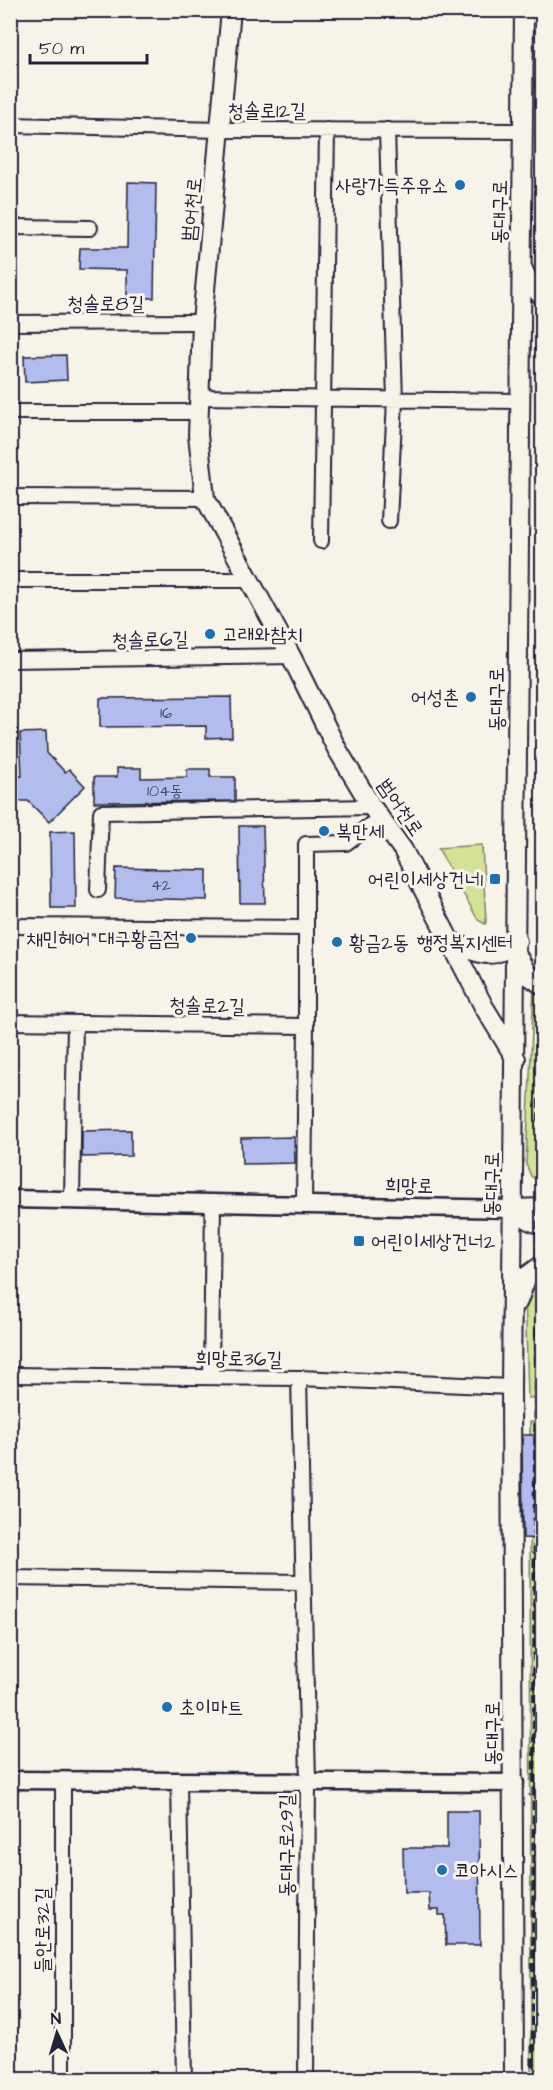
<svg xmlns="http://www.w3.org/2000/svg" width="553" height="2090" font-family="'Architects Daughter','Poor Story',sans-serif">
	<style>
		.green { fill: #d3e296; stroke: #7a8268; stroke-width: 1.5 }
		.building { fill: #b2bced; stroke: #22223b; stroke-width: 1.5 }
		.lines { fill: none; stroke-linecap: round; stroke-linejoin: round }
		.minor-casing { stroke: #22223b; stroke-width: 18 }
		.tertiary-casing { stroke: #22223b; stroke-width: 21 }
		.secondary-casing { stroke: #22223b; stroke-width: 22 }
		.path { stroke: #22223b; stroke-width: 3; stroke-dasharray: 1.5 4.5; stroke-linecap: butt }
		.minor { stroke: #f7f3e8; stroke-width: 14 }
		.tertiary { stroke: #f7f3e8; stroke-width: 16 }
		.secondary { stroke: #f7f3e8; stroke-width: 18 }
		.rail { stroke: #22223b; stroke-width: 4.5; stroke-dasharray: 9 4.5; stroke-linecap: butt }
		.poi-dot { fill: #1f6fb2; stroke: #f7f3e8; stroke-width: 2 }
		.labels { text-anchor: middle; stroke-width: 6; stroke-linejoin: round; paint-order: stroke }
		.number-label { font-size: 16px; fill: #464868 }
		.street-label { font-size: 20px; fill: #22223b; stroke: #f7f3e8 }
		.poi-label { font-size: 20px; fill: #22223b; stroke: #f7f3e8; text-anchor: start }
	</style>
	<rect width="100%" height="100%" fill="#f7f3e8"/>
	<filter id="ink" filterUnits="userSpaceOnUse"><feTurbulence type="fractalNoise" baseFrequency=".0167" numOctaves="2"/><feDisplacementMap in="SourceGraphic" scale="12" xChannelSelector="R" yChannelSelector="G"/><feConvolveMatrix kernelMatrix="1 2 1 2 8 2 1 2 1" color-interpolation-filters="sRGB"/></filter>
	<g filter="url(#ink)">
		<path class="green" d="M542 10V285L538 274 539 11Z
			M542 368V638L539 383Z
			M542 684V968L540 959Z
			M482 845 486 922 485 924 478 920 438 848Z
			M534 985 542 994V1184L531 1176 526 1164Z
			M542 1269V1397L528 1398 525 1289Z
			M530 1422H542V2080L531 2079Z"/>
		<path class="building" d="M128 182 156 183 154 298H127V270L79 269 80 248H127Z
			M66 355 67 380 25 382 24 356Z
			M231 697 232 737 206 738V726L100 727V698Z
			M46 732 47 753 65 772 69 769 85 786 49 822 28 801H10V776H22L20 733Z
			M117 768H141V778L187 777V769H210V777H235V801L94 802V777H117Z
			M239 826H263L265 903H240Z
			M75 831 76 908H51L50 832Z
			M116 868 207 870V900L115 898Z
			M131 1130V1156L82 1157V1131Z
			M294 1137 295 1163 242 1164 241 1138Z
			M522 1435H543V1539L523 1538Z
			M447 1811H479L480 1945H446L445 1915H439V1910H430L429 1893H404L403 1848H447Z"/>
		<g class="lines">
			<defs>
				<path id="minor" d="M10 125 222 130 523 131
					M387 130 395 400 389 521
					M10 227 90 228
					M10 323 202 322
					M199 397 521 401
					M10 412H199
					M10 497 205 498
					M321 541 327 130
					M10 580H248
					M10 660 291 656
					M98 890 101 812 372 807
					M10 926 306 928
					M10 1022 306 1026V844L346 843 381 817
					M72 1199 75 1023
					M304 1204 306 1026
					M10 1375 299 1378 511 1387
					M211 1377 213 1202
					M299 1378 308 1782 306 2080
					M10 1578 303 1582
					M63 1781V2080
					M179 1781 184 2080"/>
				<path id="tertiary" d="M10 1199 513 1209
					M10 1780 515 1783"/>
				<path id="secondary" d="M231 10 202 322 198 435 205 498 291 656 337 749 372 807 403 850 484 1007 516 1059
					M523 269 528 281 542 296
					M453 942C480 954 492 962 517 941
					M518 957 528 975 542 985
					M513 1209 531 1221 542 1225
					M513 1209 542 1208
					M518 1301 527 1276 542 1265
					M514 2080 511 1387 524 10"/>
			</defs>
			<use href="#minor" class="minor-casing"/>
			<use href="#tertiary" class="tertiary-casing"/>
			<use href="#secondary" class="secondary-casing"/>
			<path class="path" d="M529 1796 542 1789"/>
			<use href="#minor" class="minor"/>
			<use href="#tertiary" class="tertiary"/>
			<use href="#secondary" class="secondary"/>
			<path class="rail" d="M533 2080 535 1487 542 864"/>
		</g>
	</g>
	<g class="poi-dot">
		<circle cx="460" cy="185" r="6"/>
		<circle cx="210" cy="634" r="6"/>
		<circle cx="471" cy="697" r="6"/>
		<circle cx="324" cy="831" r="6"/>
		<rect x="489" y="873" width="12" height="12" rx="3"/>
		<circle cx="191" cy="938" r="6"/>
		<circle cx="337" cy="942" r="6"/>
		<rect x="353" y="1235" width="12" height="12" rx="3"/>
		<circle cx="167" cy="1707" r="6"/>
		<circle cx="442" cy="1870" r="6"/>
	</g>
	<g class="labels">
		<g class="number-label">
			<text x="166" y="718">16</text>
			<text x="165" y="796">104동</text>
			<text x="161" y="890">42</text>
		</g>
		<g class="street-label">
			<text x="267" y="117">청솔로12길</text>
			<text transform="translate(191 209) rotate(-84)" y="7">범어천로</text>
			<text transform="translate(499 212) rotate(-89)" y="7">동대구로</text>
			<text x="106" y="310">청솔로8길</text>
			<text transform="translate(150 639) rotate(-1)" y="7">청솔로6길</text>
			<text transform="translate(496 699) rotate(-90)" y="7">동대구로</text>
			<text transform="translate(401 807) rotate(56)" y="7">범어천로</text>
			<text transform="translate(207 1005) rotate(1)" y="7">청솔로2길</text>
			<text transform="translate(491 1184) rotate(-89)" y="7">동대구로</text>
			<text transform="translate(409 1185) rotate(1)" y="7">희망로</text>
			<text transform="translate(239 1358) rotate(1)" y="7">희망로36길</text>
			<text transform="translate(492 1733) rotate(-90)" y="7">동대구로</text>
			<text transform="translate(286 1845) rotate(-90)" y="7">동대구로29길</text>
			<text transform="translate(42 1930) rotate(-90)" y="7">들안로32길</text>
		</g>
		<g class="poi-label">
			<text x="448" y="192" text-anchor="end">사랑가득주유소</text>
			<text x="222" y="641">고래와참치</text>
			<text x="459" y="704" text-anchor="end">어성촌</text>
			<text x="336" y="838">복만세</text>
			<text x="483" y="886" text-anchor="end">어린이세상건너1</text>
			<text x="179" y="945" text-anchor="end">채민헤어 대구황금점</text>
			<text x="349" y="949">황금2동 행정복지센터</text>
			<text x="371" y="1248">어린이세상건너2</text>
			<text x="179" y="1714">초이마트</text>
			<text x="454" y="1877">코아시스</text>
		</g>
	</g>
	<rect width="553" height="2090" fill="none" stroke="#f7f3e8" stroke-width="36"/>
	<rect x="18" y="18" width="517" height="2054" fill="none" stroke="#22223b" stroke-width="2" filter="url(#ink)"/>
	<g transform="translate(57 2033) rotate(356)" stroke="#f7f3e8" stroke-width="4.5" paint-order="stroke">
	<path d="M0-4.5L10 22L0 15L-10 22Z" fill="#22223b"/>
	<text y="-9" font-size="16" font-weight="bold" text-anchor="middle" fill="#22223b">N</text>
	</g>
	<path d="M30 54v9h117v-9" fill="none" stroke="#22223b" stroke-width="3"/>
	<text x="39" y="54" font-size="18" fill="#22223b" stroke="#f7f3e8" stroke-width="4.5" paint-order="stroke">50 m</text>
</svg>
